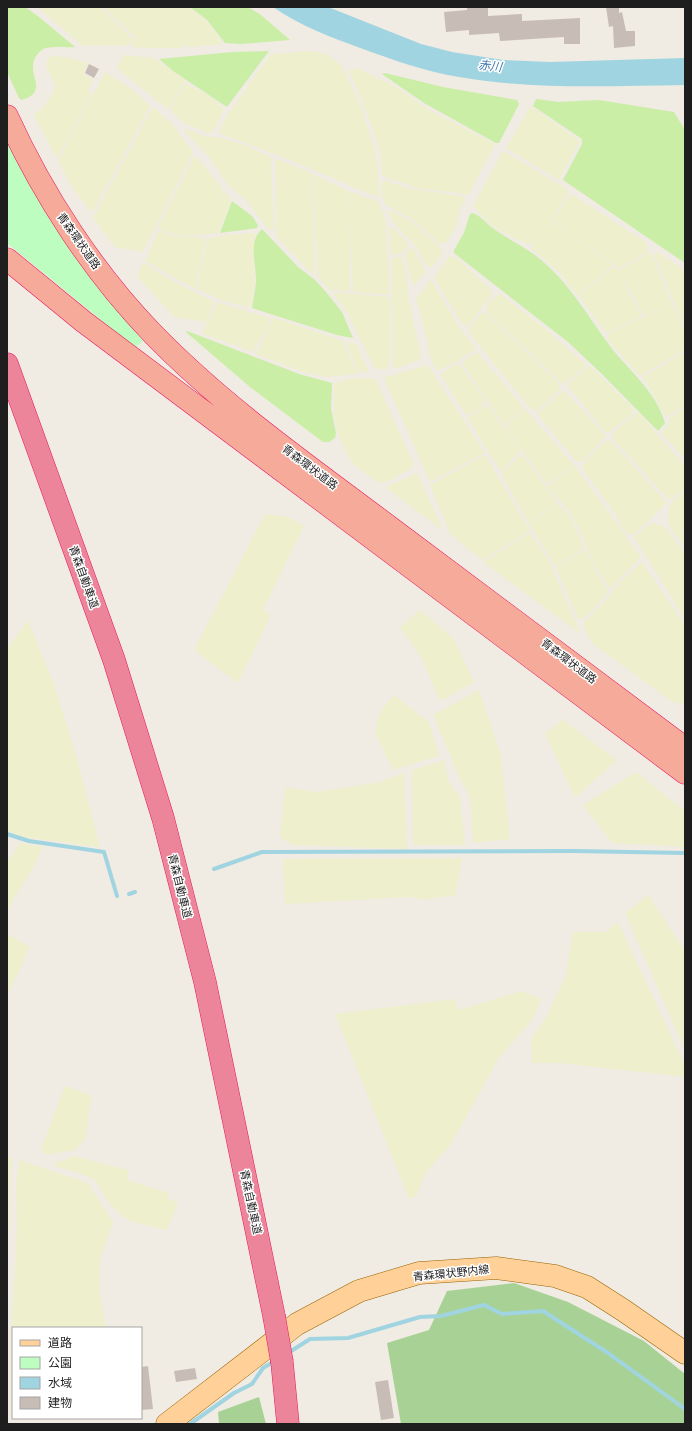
<svg xmlns="http://www.w3.org/2000/svg" width="692" height="1431" font-family="'DM Sans','Noto Sans JP',sans-serif">
	<style>
		.farmland { fill: #eef0cd }
		.grass { fill: #caeea5 }
		.forest { fill: #a8d295 }
		.park { fill: #bdfec0 }
		.water { fill: #a0d4e1 }
		.lines { fill: none; stroke-linecap: round; stroke-linejoin: round }
		.stream { stroke: #a0d4e1; stroke-width: 4 }
		.building { fill: #c8bdb6 }
		.primary-casing { stroke: #986300; stroke-width: 23 }
		.trunk-casing { stroke: #e81662; stroke-width: 23 }
		.motorway-casing { stroke: #e81662; stroke-width: 23 }
		.primary { stroke: #ffd199; stroke-width: 22 }
		.trunk { stroke: #f6ab9a; stroke-width: 22 }
		.motorway { stroke: #ed859a; stroke-width: 22 }
		.motorway-bridge-casing { stroke: #e81662; stroke-width: 23; stroke-linecap: butt }
		.motorway-bridge { stroke: #ed859a; stroke-width: 22 }
		.labels { text-anchor: middle; stroke-width: 3; stroke-linejoin: round; paint-order: stroke }
		.street-label { font-size: 11px; fill: #1e1e1e; stroke: #fff }
		.water-label { font-size: 12px; font-style: italic; fill: #4079ad; stroke: #fff }
	</style>
	<rect width="100%" height="100%" fill="#f0ebe3"/>
	<path class="farmland" d="M37 7H100L134 40 129 45 83 46Z
		M103 7H145L183 44 181 48H148L132 47 135 37Z
		M146 7H189L209 24 223 44 186 47Z
		M312 51 326 54 341 65 360 104 375 150 378 168 379 198 290 160 219 133 224 120 271 54Z
		M125 55 154 58 185 80 170 107 166 108 119 70 117 68 120 61 123 56Z
		M52 56 66 57 88 63 83 74 93 80 88 91 92 94 57 159 33 114 43 108 54 92 55 86 46 66 48 58Z
		M358 68 398 88 429 110 495 144 468 196 461 193 421 189 385 177 382 174 381 156 376 138 357 88 348 71Z
		M105 72 133 90 150 106 92 213 72 187 58 161Z
		M185 83 211 97 224 109 213 132 208 133 184 123 170 110Z
		M531 106 580 141 559 180 506 148Z
		M152 108H154L171 123 193 152 143 252 115 247 93 218Z
		M186 129 207 137H218L239 143 271 157 274 230 268 229 246 200 229 186 208 156 185 131Z
		M503 151 564 187 569 192 552 219 530 245 514 238 491 225 473 206Z
		M195 155 223 189 212 216 223 191 232 199 218 233 185 236 162 231 158 227Z
		M275 158 312 173 315 274 308 270 277 237Z
		M313 174 348 191 350 223V291L330 290 318 277Z
		M384 180 411 189 463 196 465 200 460 208 456 226 446 243 440 244 415 221 385 204 381 194V185Z
		M351 192 379 202 386 221 389 295 353 292 349 193Z
		M571 194 644 241 647 244V252L619 268 564 229 553 219Z
		M390 210 413 222 439 246 442 250 440 257 433 265 430 267 425 264 417 248 394 223 387 211Z
		M551 220 613 265 578 296 560 273 532 249 533 243Z
		M389 227 394 228 409 245 403 252 391 256Z
		M159 231 174 236 204 238 205 240 195 289 145 261 157 233Z
		M256 233 254 239 253 258 255 283 250 308 221 300 197 289 207 239 227 235Z
		M411 248H413L426 272 413 286 404 254Z
		M651 252 672 304 646 315 643 314 622 275 629 293 642 316 612 331 605 332 580 298V296L613 267 619 270Z
		M658 252 685 271V329L654 254Z
		M401 256 407 277 408 297 421 356 420 360 398 368H394L393 362 391 261 392 258Z
		M450 256 458 259 489 288 493 293 468 326 462 324 435 279 438 271Z
		M144 263 178 284 213 301 214 302 206 322 174 317 137 276 142 264Z
		M431 280 460 328 476 349 454 363 437 371 430 357 427 340 416 298Z
		M333 292 390 297V357L388 369H375L345 309 333 294Z
		M500 294 542 326 584 363 586 365 584 367 564 384 562 383 486 312V309L490 301Z
		M217 302 270 318 268 327 253 352 202 333Z
		M670 305H673L685 332V350L640 376 607 339V337L609 333Z
		M481 313H485L558 382 560 389 536 412 529 407 469 333 470 328Z
		M275 318 343 341 357 374 326 377 306 373 256 354 273 319Z
		M346 342 356 344 369 372H358Z
		M477 352 524 408 505 425 495 413 462 362Z
		M685 352V405L666 417 643 377Z
		M459 363 485 400V402L479 409 469 414 466 415 440 374Z
		M428 365 485 453 430 482 385 381 386 377Z
		M589 365 634 409 631 415 608 433 604 431 567 385Z
		M360 378H374L376 380 413 462V467L408 470 391 480 379 483 354 465 348 456 338 434 334 416V384L344 380Z
		M564 390 606 436 582 462 576 461 538 415 539 412Z
		M487 405 521 450 501 472 468 419V417Z
		M685 406V459L661 433 670 423 669 419Z
		M525 409 573 464 574 466 547 484 505 427Z
		M636 413H639L685 466V489L669 500 613 439 612 434Z
		M606 441H611L667 503 634 534 629 535 622 528 617 516 581 467 596 450Z
		M522 454 557 502 529 523 501 474Z
		M486 456 530 531 482 560 450 534 430 485 481 457Z
		M575 466 641 557 610 589 594 564 581 532 568 510 547 486Z
		M417 473 442 527 440 528 386 488V487Z
		M685 491V546L672 531 668 522 669 507 673 501Z
		M557 503 569 515 585 547 556 567 529 524Z
		M265 514 289 517 304 526 263 610 271 615 238 683 194 650Z
		M651 523 664 526 685 553V619L634 537Z
		M530 533 549 561 580 632H578L483 562Z
		M586 549 597 573 609 592 590 613 579 621 556 568Z
		M642 562 685 625V702L680 704 675 703 667 698 592 643 583 626V623L603 604 619 583Z
		M420 610 454 639 474 682 440 701 419 653 400 628Z
		M28 620 54 684 76 755 100 847 23 837 7 831V649Z
		M479 690 501 756 510 839 473 843 470 796 461 781 433 715Z
		M395 696 429 722 439 756 393 770 375 733 377 722 382 710 389 700Z
		M563 720 617 760 575 798 545 733Z
		M444 760 449 782 460 797 465 845H413L412 770Z
		M636 772 685 811V847L612 843 583 805Z
		M404 773 407 849 293 845 280 837 285 787 317 792 380 782Z
		M20 843 43 847 34 866 7 910V863Z
		M462 858 455 896 438 897 426 900 408 897 285 904 283 859Z
		M648 895 685 951V1050L625 913Z
		M618 922 685 1065V1077L560 1063H532L531 1039 547 1016 566 975 573 932H605Z
		M7 934 30 947 7 996Z
		M522 991 541 999 537 1010 530 1022 499 1058 449 1147 426 1172 416 1196 409 1199 335 1014 455 999 458 1010Z
		M65 1086 91 1095 86 1138 75 1150 46 1155 41 1150Z
		M75 1156 128 1170V1180L169 1193 168 1199 178 1202 167 1230 132 1222 116 1211 105 1198 96 1181 82 1174 54 1166 55 1163Z
		M7 1157 13 1159 10 1174 7 1294Z
		M20 1160 88 1183 113 1222 100 1259V1297L106 1328H13V1341L11 1340 17 1227 16 1183Z"/>
	<path class="grass" d="M7 7H25L39 17 75 47C67 48 56 46 47 48 43 48 40 51 37 55 23 72 52 92 21 100L19 98 7 72Z
		M190 7H248L261 15 290 40 242 44 225 43 207 20Z
		M269 51 227 107 173 71 159 59 233 52Z
		M385 73 443 87 517 100 519 104 499 143H496L424 103 382 74Z
		M536 99 559 102 599 100 674 112 685 130V263L563 180 582 144V139L533 106Z
		M232 201 252 216 258 225 257 228 220 233Z
		M473 213C483 217 488 226 497 231 511 241 527 248 540 259 568 282 586 313 607 342 627 370 655 389 665 423L658 431 601 373 568 342 454 253V250L464 233 470 214Z
		M262 229 298 267 315 280 326 292 342 312 353 338 337 335 252 308C253 300 255 292 256 283 257 265 247 243 262 229Z
		M187 331 299 374 332 383 331 409 336 433 335 438 329 442H323L250 387 186 332Z"/>
	<path class="forest" d="M514 1283 568 1302 644 1341 685 1374V1424H401L387 1343 429 1330 447 1291Z
		M259 1397 266 1424H219L218 1412Z"/>
	<path class="park" d="M7 141 48 211 143 341 135 348 7 243Z"/>
	<path class="water" d="M273 7H328L421 44 452 52 503 60 550 62 685 58V85C609 86 534 90 459 77 426 72 394 60 363 49 333 38 300 26 273 7Z"/>
	<g class="lines">
		<path class="stream" d="M7 834 29 841 104 852 117 896
			M214 869 262 852 573 851 685 853
			M129 894 135 892
			M288 1353 310 1339 348 1338 420 1317 441 1316 484 1305 502 1314 543 1311 608 1353 685 1409
			M190 1424 234 1393 252 1384 263 1368 275 1361"/>
	</g>
	<path class="building" d="M467 7 488 8V16L522 14V21L580 18V44H564V37L500 41 499 33 469 35V30L446 32 444 12 467 10Z
		M606 7H619V13L622 12 626 31H635V46L614 48 613 26 609 27Z
		M89 64 99 69 94 78 85 73Z
		M148 1366 153 1409 141 1410V1367Z
		M195 1368 197 1379 176 1382 174 1371Z
		M388 1380 394 1418 381 1420 375 1382Z"/>
	<g class="lines">
		<defs>
			<path id="primary" d="M167 1424 297 1324 359 1291 419 1273 496 1268 555 1276 587 1287 623 1310 685 1353"/>
			<path id="trunk" d="M7 116C43 195 93 272 153 334 225 408 309 466 391 528 489 601 587 674 685 748
				M7 259 84 322 685 773"/>
			<path id="motorway" d="M7 364 114 660 163 818 205 982 274 1316
				M282 1362 288 1424"/>
		</defs>
		<use href="#primary" class="primary-casing"/>
		<use href="#trunk" class="trunk-casing"/>
		<use href="#motorway" class="motorway-casing"/>
		<use href="#primary" class="primary"/>
		<use href="#trunk" class="trunk"/>
		<use href="#motorway" class="motorway"/>
		<defs>
			<path id="motorway-bridge" d="M274 1316 282 1362"/>
		</defs>
		<use href="#motorway-bridge" class="motorway-bridge-casing"/>
		<use href="#motorway-bridge" class="motorway-bridge"/>
	</g>
	<g class="labels">
		<g class="street-label">
			<text transform="translate(79 241) rotate(55)" y="4">青森環状道路</text>
			<text transform="translate(310 467) rotate(37)" y="4">青森環状道路</text>
			<text transform="translate(84 577) rotate(70)" y="4">青森自動車道</text>
			<text transform="translate(569 661) rotate(37)" y="4">青森環状道路</text>
			<text transform="translate(180 886) rotate(76)" y="4">青森自動車道</text>
			<text transform="translate(251 1202) rotate(78)" y="4">青森自動車道</text>
			<text transform="translate(451 1273) rotate(-6)" y="4">青森環状野内線</text>
		</g>
		<g class="water-label">
			<text transform="translate(490 66) rotate(6)" y="4">赤川</text>
		</g>
	</g>
	<rect width="692" height="1431" fill="none" stroke="#1e1e1e" stroke-width="16"/>
	<rect x="12" y="1327" width="130" height="92" fill="#ffffff" stroke="#a5a5a5"/>
	<rect x="20" y="1340" width="20" height="6" fill="#ffd199" stroke="#a5a5a5"/>
	<text x="48" y="1347" font-size="12" fill="#1e1e1e">道路</text>
	<rect x="20" y="1357" width="20" height="12" fill="#bdfec0" stroke="#a5a5a5"/>
	<text x="48" y="1367" font-size="12" fill="#1e1e1e">公園</text>
	<rect x="20" y="1377" width="20" height="12" fill="#a0d4e1" stroke="#a5a5a5"/>
	<text x="48" y="1387" font-size="12" fill="#1e1e1e">水域</text>
	<rect x="20" y="1397" width="20" height="12" fill="#c8bdb6" stroke="#a5a5a5"/>
	<text x="48" y="1407" font-size="12" fill="#1e1e1e">建物</text>
</svg>
